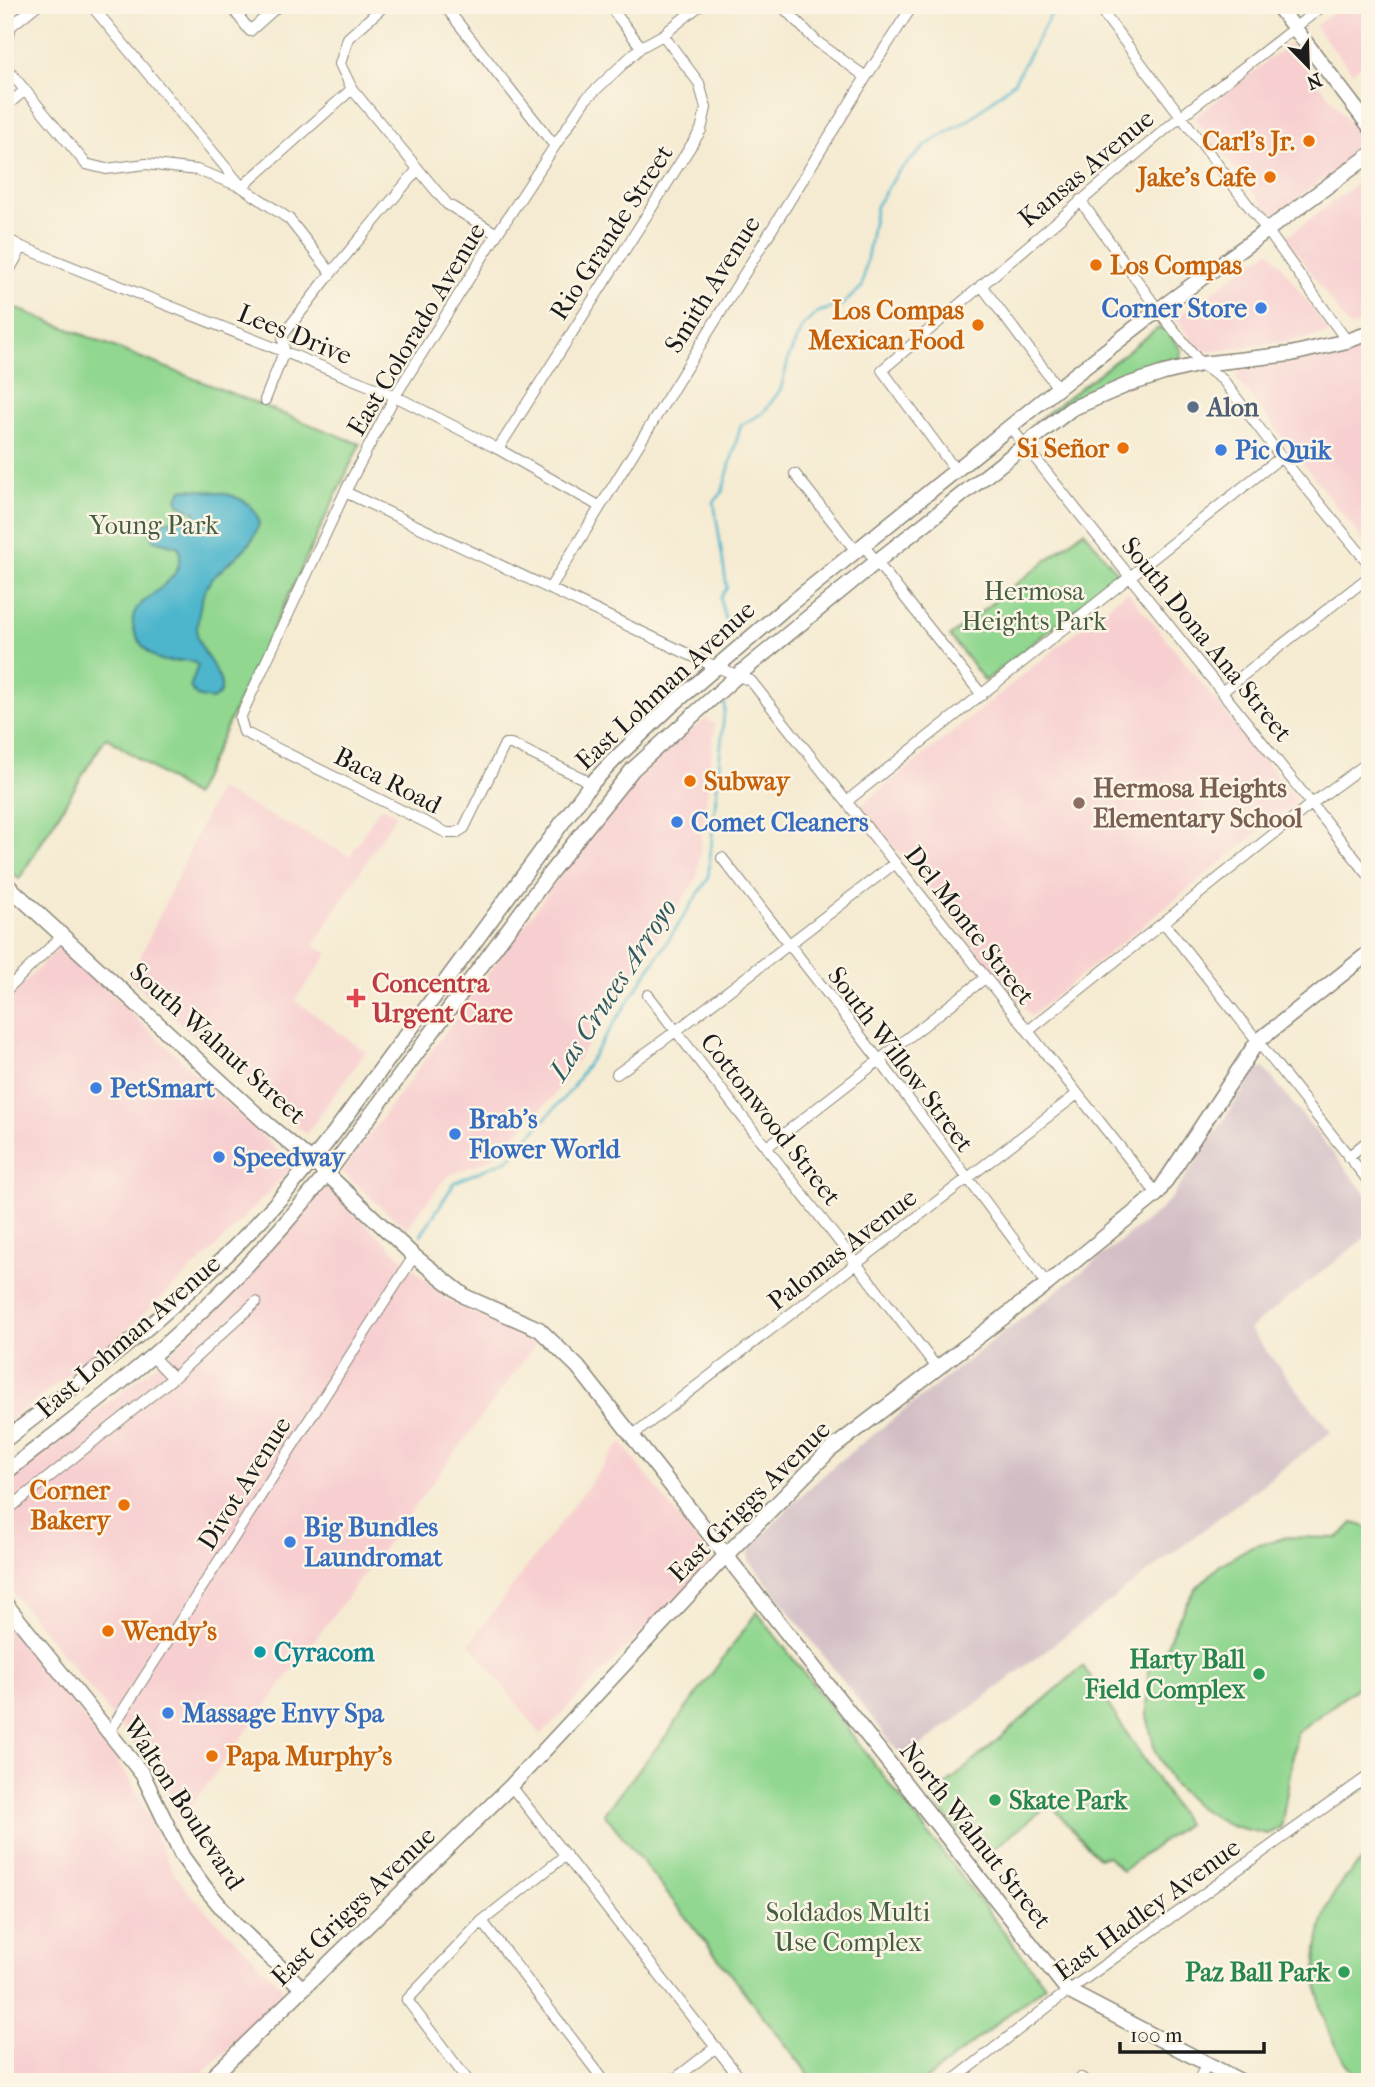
<svg xmlns="http://www.w3.org/2000/svg" width="1375" height="2087" font-family="'IM FELL French Canon',serif">
	<style>
		.built { fill: #f7cfd0 }
		.industrial { fill: #d2bdc5 }
		.green { fill: #91d790; stroke: #567a56; stroke-width: 2 }
		.water { fill: #4eb6cc; stroke: #356974; stroke-width: 2 }
		.lines { fill: none; stroke-linecap: round; stroke-linejoin: round }
		.stream { stroke: #4eb6cc; stroke-width: 2.5 }
		.street-casing { stroke: #888477; stroke-width: 12 }
		.secondary-casing { stroke: #888477; stroke-width: 17 }
		.street { stroke: #fff; stroke-width: 10 }
		.secondary { stroke: #fff; stroke-width: 14 }
		.food-dot { fill: #e8710a; stroke: #fcf5e5; stroke-width: 2.5 }
		.shop-dot { fill: #3f7fe0; stroke: #fcf5e5; stroke-width: 2.5 }
		.service-dot { fill: #5c6f8a; stroke: #fcf5e5; stroke-width: 2.5 }
		.education-dot { fill: #8d6e63; stroke: #fcf5e5; stroke-width: 2.5 }
		.health-dot { fill: #e0444e; stroke: #fcf5e5; stroke-width: 2.5 }
		.culture-dot { fill: #0f9aa8; stroke: #fcf5e5; stroke-width: 2.5 }
		.leisure-dot { fill: #2e9e5b; stroke: #fcf5e5; stroke-width: 2.5 }
		.labels { text-anchor: middle; stroke-width: 5; stroke-linejoin: round; paint-order: stroke }
		.food-label { font-size: 26px; font-weight: bold; fill: #c56008; stroke: #fcf5e5; text-anchor: end }
		.street-label { font-size: 26px; fill: #1c1c1c; stroke: #fcf5e5 }
		.shop-label { font-size: 26px; font-weight: bold; fill: #366cbe; stroke: #fcf5e5; text-anchor: start }
		.service-label { font-size: 26px; font-weight: bold; fill: #4e5e75; stroke: #fcf5e5; text-anchor: start }
		.park-label { font-size: 26px; fill: #455d45; stroke: #fcf5e5 }
		.education-label { font-size: 26px; font-weight: bold; fill: #785e54; stroke: #fcf5e5; text-anchor: start }
		.health-label { font-size: 26px; font-weight: bold; fill: #be3a42; stroke: #fcf5e5; text-anchor: start }
		.culture-label { font-size: 26px; font-weight: bold; fill: #0d838f; stroke: #fcf5e5; text-anchor: start }
		.leisure-label { font-size: 26px; font-weight: bold; fill: #27864d; stroke: #fcf5e5; text-anchor: end }
		.water-label { font-size: 28px; font-style: italic; fill: #305a62; stroke: #fcf5e5 }
	</style>
	<rect width="100%" height="100%" fill="#fcf5e5"/>
	<filter id="ink" filterUnits="userSpaceOnUse"><feTurbulence type="fractalNoise" baseFrequency=".0143" numOctaves="2"/><feDisplacementMap in="SourceGraphic" scale="14" xChannelSelector="R" yChannelSelector="G"/><feConvolveMatrix kernelMatrix="1 2 1 2 8 2 1 2 1" color-interpolation-filters="sRGB"/></filter>
	<filter id="wash" filterUnits="userSpaceOnUse"><feTurbulence type="fractalNoise" baseFrequency=".00686" numOctaves="4" result="noise"/><feDisplacementMap in="SourceGraphic" scale="28" xChannelSelector="R" yChannelSelector="G"/><feGaussianBlur stdDeviation="1.57" result="paint"/><feColorMatrix in="noise" values="0 0 0 0 0 0 0 0 0 0 0 0 0 0 0 0 0 1.4 0 .05"/><feComposite in="paint" operator="in"/></filter>
	<g filter="url(#wash)">
		<rect width="100%" height="100%" fill="#f5ebd2"/>
		<path class="built" d="M1342 5H1370V59L1352 72 1315 26Z
			M1289 44 1364 142 1361 151 1279 212 1271 215 1194 118Z
			M1370 174V321L1349 327 1286 237Z
			M1270 250 1330 333 1298 340 1208 352 1200 351 1176 318Z
			M1370 345V549L1236 378 1239 371 1244 369 1327 358Z
			M1127 591 1297 801 1031 1016 861 806Z
			M705 719 715 724 697 878 552 1098 492 1158 447 1176 406 1229 342 1172 604 816 655 761Z
			M218 789 350 856 381 806 396 814 313 946 329 953 295 1000 366 1052 306 1134 130 979Z
			M60 946 294 1166 210 1253 121 1335 5 1424V1003Z
			M327 1187 447 1300 536 1344 179 1822 159 1774 5 1583V1485L171 1353Z
			M621 1442 712 1560 541 1735 470 1643Z
			M5 1622 103 1740 132 1782 173 1872 189 1893 281 1986 283 1995 194 2082H5Z"/>
		<path class="industrial" d="M1264 1068 1370 1199V1234L1249 1329 1331 1432 904 1759 749 1560V1551L793 1503 837 1463 1159 1211 1173 1196 1256 1071Z"/>
		<path class="green" d="M5 304 360 444 194 796 106 737 19 879 5 867Z
			M1158 328 1165 329 1181 350 1180 358 1119 378 1086 393 1033 424Z
			M1084 531 1119 575 985 681 950 636Z
			M1353 1523 1370 1528V1681H1366L1297 1732 1281 1828 1267 1834 1231 1826 1199 1808 1172 1783 1155 1751 1147 1716 1148 1669 1163 1655 1177 1621 1195 1590 1220 1565 1252 1546 1287 1537 1339 1538Z
			M757 1612 1045 1985 923 2082H815L604 1813 666 1736Z
			M1083 1666 1186 1824 1122 1871 1108 1856 1098 1858 1050 1804 979 1860 932 1797Z
			M1370 1852V2082H1363C1315 2036 1303 1958 1332 1898 1340 1881 1357 1866 1370 1852Z"/>
		<path class="water" d="M189 489C212 491 254 493 259 522 254 551 225 561 209 583 200 597 198 615 197 630 195 653 240 686 212 700L197 696 190 687 198 665C185 655 175 665 161 660 143 654 122 622 139 606 156 589 186 577 179 547L154 540 150 535V530C162 520 178 518 194 519L195 512 179 504 177 497 182 490Z"/>
		<g class="lines">
			<path class="stream" d="M730 637 720 598 727 588 714 502 722 493 741 425 763 413 781 389 789 356 803 326 818 312 842 305 862 287 876 206 898 172 928 144 970 119 1014 82 1056 5
				M421 1235 455 1182 509 1159 570 1091 708 879 725 703"/>
		</g>
	</g>
	<g filter="url(#ink)">
		<g class="lines">
			<defs>
				<path id="street" d="M91 5 242 187 352 89 340 64 348 38 385 5
					M230 5 250 31 279 5
					M444 5 554 145
					M609 5 641 47
					M781 5 816 41 866 77
					M1097 5 1267 230 1347 341
					M5 48 11 26 37 5
					M5 66 86 164 106 169 146 164 197 170 242 187 289 219 331 273
					M352 89 447 204 497 234
					M5 107 24 91
					M1080 200 1158 310 1201 364 1223 380 1281 457 1370 565
					M5 238 22 247 395 396 498 449 599 506
					M5 278 22 247
					M981 285 1058 388
					M265 400 284 352 283 335 331 273 418 169
					M1011 428 1370 877
					M498 449 701 130 706 108 699 83 663 35
					M956 471 882 370 1180 117 1324 5
					M795 474 856 551
					M345 492 707 663 751 681 1157 1194
					M864 546 982 695
					M550 588 866 77 913 5
					M1223 691 1370 576
					M590 785 582 778 511 744H505L464 828 456 833H447L244 732 240 718 345 492 395 396 497 234 585 100 641 47 663 35 700 5
					M847 801 1281 457
					M722 858 880 1061 1047 1284
					M1164 923 1370 1183
					M5 991 63 935
					M648 995 938 1369
					M1028 1031 1311 804 1370 761
					M617 1074 676 1031 895 863
					M767 1147 985 978
					M1348 1157 1370 1139
					M173 1378 256 1302
					M633 1435 1076 1095
					M5 1512 173 1378 151 1355
					M110 1731 414 1256
					M511 1786 743 2082
					M482 1921 605 2082
					M469 2082 407 2000 482 1921 566 1855
					M671 2082 716 2047
					M951 2082 1068 1991 1370 1775
					M1078 2082 1081 2078 1088 2082
					M1198 2082 1206 2065"/>
				<path id="secondary" d="M1277 5 1370 127
					M5 883 265 1122 327 1174 414 1256 466 1297 539 1329 578 1367 1068 1991 1242 2082
					M5 1440C58 1398 113 1359 163 1314 226 1259 284 1199 334 1133L590 785 616 758 671 706 784 609 1058 388 1158 310 1370 155
					M5 1473C69 1423 137 1373 196 1316 243 1272 286 1224 327 1174L550 873 633 769 738 675 876 562 1071 409 1127 385 1164 373 1201 364 1291 354 1347 341 1370 333
					M5 1603 143 1775 182 1856 206 1889 237 1926 303 1989
					M207 2082 511 1786 725 1556 829 1451 1047 1284 1157 1194 1257 1042 1370 952"/>
			</defs>
			<use href="#street" class="street-casing"/>
			<use href="#secondary" class="secondary-casing"/>
			<use href="#street" class="street"/>
			<use href="#secondary" class="secondary"/>
		</g>
	</g>
	<g class="food-dot">
		<circle cx="1309" cy="141" r="7"/>
		<circle cx="1270" cy="177" r="7"/>
		<circle cx="1096" cy="265" r="7"/>
		<circle cx="978" cy="325" r="7"/>
		<circle cx="1123" cy="448" r="7"/>
		<circle cx="690" cy="781" r="7"/>
		<circle cx="124" cy="1505" r="7"/>
		<circle cx="108" cy="1631" r="7"/>
		<circle cx="212" cy="1756" r="7"/>
	</g>
	<g class="shop-dot">
		<circle cx="1261" cy="308" r="7"/>
		<circle cx="1221" cy="450" r="7"/>
		<circle cx="677" cy="822" r="7"/>
		<circle cx="96" cy="1088" r="7"/>
		<circle cx="455" cy="1134" r="7"/>
		<circle cx="219" cy="1157" r="7"/>
		<circle cx="290" cy="1542" r="7"/>
		<circle cx="168" cy="1713" r="7"/>
	</g>
	<circle class="service-dot" cx="1193" cy="407" r="7"/>
	<circle class="education-dot" cx="1079" cy="803" r="7"/>
	<path class="health-dot" d="M352.5 987.5h7v7h7v7h-7v7h-7v-7h-7v-7h7z"/>
	<circle class="culture-dot" cx="260" cy="1652" r="7"/>
	<g class="leisure-dot">
		<circle cx="1259" cy="1674" r="7"/>
		<circle cx="995" cy="1800" r="7"/>
		<circle cx="1344" cy="1972" r="7"/>
	</g>
	<g class="labels">
		<g class="food-label">
			<text x="1295" y="150">Carl's Jr.</text>
			<text x="1256" y="186">Jake's Cafe</text>
			<text x="1110" y="274" text-anchor="start">Los Compas</text>
			<text x="964" y="319">Los Compas<tspan x="964" dy="30">Mexican Food</tspan></text>
			<text x="1109" y="457">Si Señor</text>
			<text x="704" y="790" text-anchor="start">Subway</text>
			<text x="110" y="1499">Corner<tspan x="110" dy="30">Bakery</tspan></text>
			<text x="122" y="1640" text-anchor="start">Wendy's</text>
			<text x="226" y="1765" text-anchor="start">Papa Murphy's</text>
		</g>
		<g class="street-label">
			<text transform="translate(1086 168) rotate(-40)" y="9">Kansas Avenue</text>
			<text transform="translate(611 232) rotate(-57)" y="9">Rio Grande Street</text>
			<text transform="translate(712 284) rotate(-58)" y="9">Smith Avenue</text>
			<text transform="translate(416 329) rotate(-59)" y="9">East Colorado Avenue</text>
			<text transform="translate(295 334) rotate(22)" y="9">Lees Drive</text>
			<text transform="translate(1207 639) rotate(51)" y="9">South Dona Ana Street</text>
			<text transform="translate(665 685) rotate(-43)" y="9">East Lohman Avenue</text>
			<text transform="translate(388 780) rotate(27)" y="9">Baca Road</text>
			<text transform="translate(970 925) rotate(52)" y="9">Del Monte Street</text>
			<text transform="translate(218 1043) rotate(42)" y="9">South Walnut Street</text>
			<text transform="translate(901 1059) rotate(53)" y="9">South Willow Street</text>
			<text transform="translate(771 1119) rotate(52)" y="9">Cottonwood Street</text>
			<text transform="translate(842 1249) rotate(-38)" y="9">Palomas Avenue</text>
			<text transform="translate(128 1336) rotate(-41)" y="9">East Lohman Avenue</text>
			<text transform="translate(244 1483) rotate(-58)" y="9">Divot Avenue</text>
			<text transform="translate(749 1501) rotate(-45)" y="9">East Griggs Avenue</text>
			<text transform="translate(184 1803) rotate(57)" y="9">Walton Boulevard</text>
			<text transform="translate(976 1835) rotate(52)" y="9">North Walnut Street</text>
			<text transform="translate(353 1906) rotate(-44)" y="9">East Griggs Avenue</text>
			<text transform="translate(1147 1909) rotate(-36)" y="9">East Hadley Avenue</text>
		</g>
		<g class="shop-label">
			<text x="1247" y="317" text-anchor="end">Corner Store</text>
			<text x="1235" y="459">Pic Quik</text>
			<text x="691" y="831">Comet Cleaners</text>
			<text x="110" y="1097">PetSmart</text>
			<text x="469" y="1128">Brab's<tspan x="469" dy="30">Flower World</tspan></text>
			<text x="233" y="1166">Speedway</text>
			<text x="304" y="1536">Big Bundles<tspan x="304" dy="30">Laundromat</tspan></text>
			<text x="182" y="1722">Massage Envy Spa</text>
		</g>
		<g class="service-label">
			<text x="1207" y="416">Alon</text>
		</g>
		<g class="park-label">
			<text x="154" y="534">Young Park</text>
			<text x="1034" y="600">Hermosa<tspan x="1034" dy="30">Heights Park</tspan></text>
			<text x="848" y="1921">Soldados Multi<tspan x="848" dy="30">Use Complex</tspan></text>
		</g>
		<g class="education-label">
			<text x="1093" y="797">Hermosa Heights<tspan x="1093" dy="30">Elementary School</tspan></text>
		</g>
		<g class="health-label">
			<text x="372" y="992">Concentra<tspan x="372" dy="30">Urgent Care</tspan></text>
		</g>
		<g class="culture-label">
			<text x="274" y="1661">Cyracom</text>
		</g>
		<g class="leisure-label">
			<text x="1245" y="1668">Harty Ball<tspan x="1245" dy="30">Field Complex</tspan></text>
			<text x="1009" y="1809" text-anchor="start">Skate Park</text>
			<text x="1330" y="1981">Paz Ball Park</text>
		</g>
		<g class="water-label">
			<text transform="translate(612 989) rotate(-57)" y="10">Las Cruces Arroyo</text>
		</g>
	</g>
	<rect width="1375" height="2087" fill="none" stroke="#fcf5e5" stroke-width="28"/>
	<g transform="translate(1308 66) rotate(157)" stroke="#fcf5e5" stroke-width="5" paint-order="stroke">
	<path d="M0-5L12 26L0 18L-12 26Z" fill="#1c1c1c"/>
	<text y="-10" font-size="19" font-weight="bold" text-anchor="middle" fill="#1c1c1c">N</text>
	</g>
	<path d="M1120 2042v10h144v-10" fill="none" stroke="#1c1c1c" stroke-width="3.5"/>
	<text x="1130" y="2042" font-size="21" fill="#1c1c1c" stroke="#fcf5e5" stroke-width="5" paint-order="stroke">100 m</text>
</svg>
